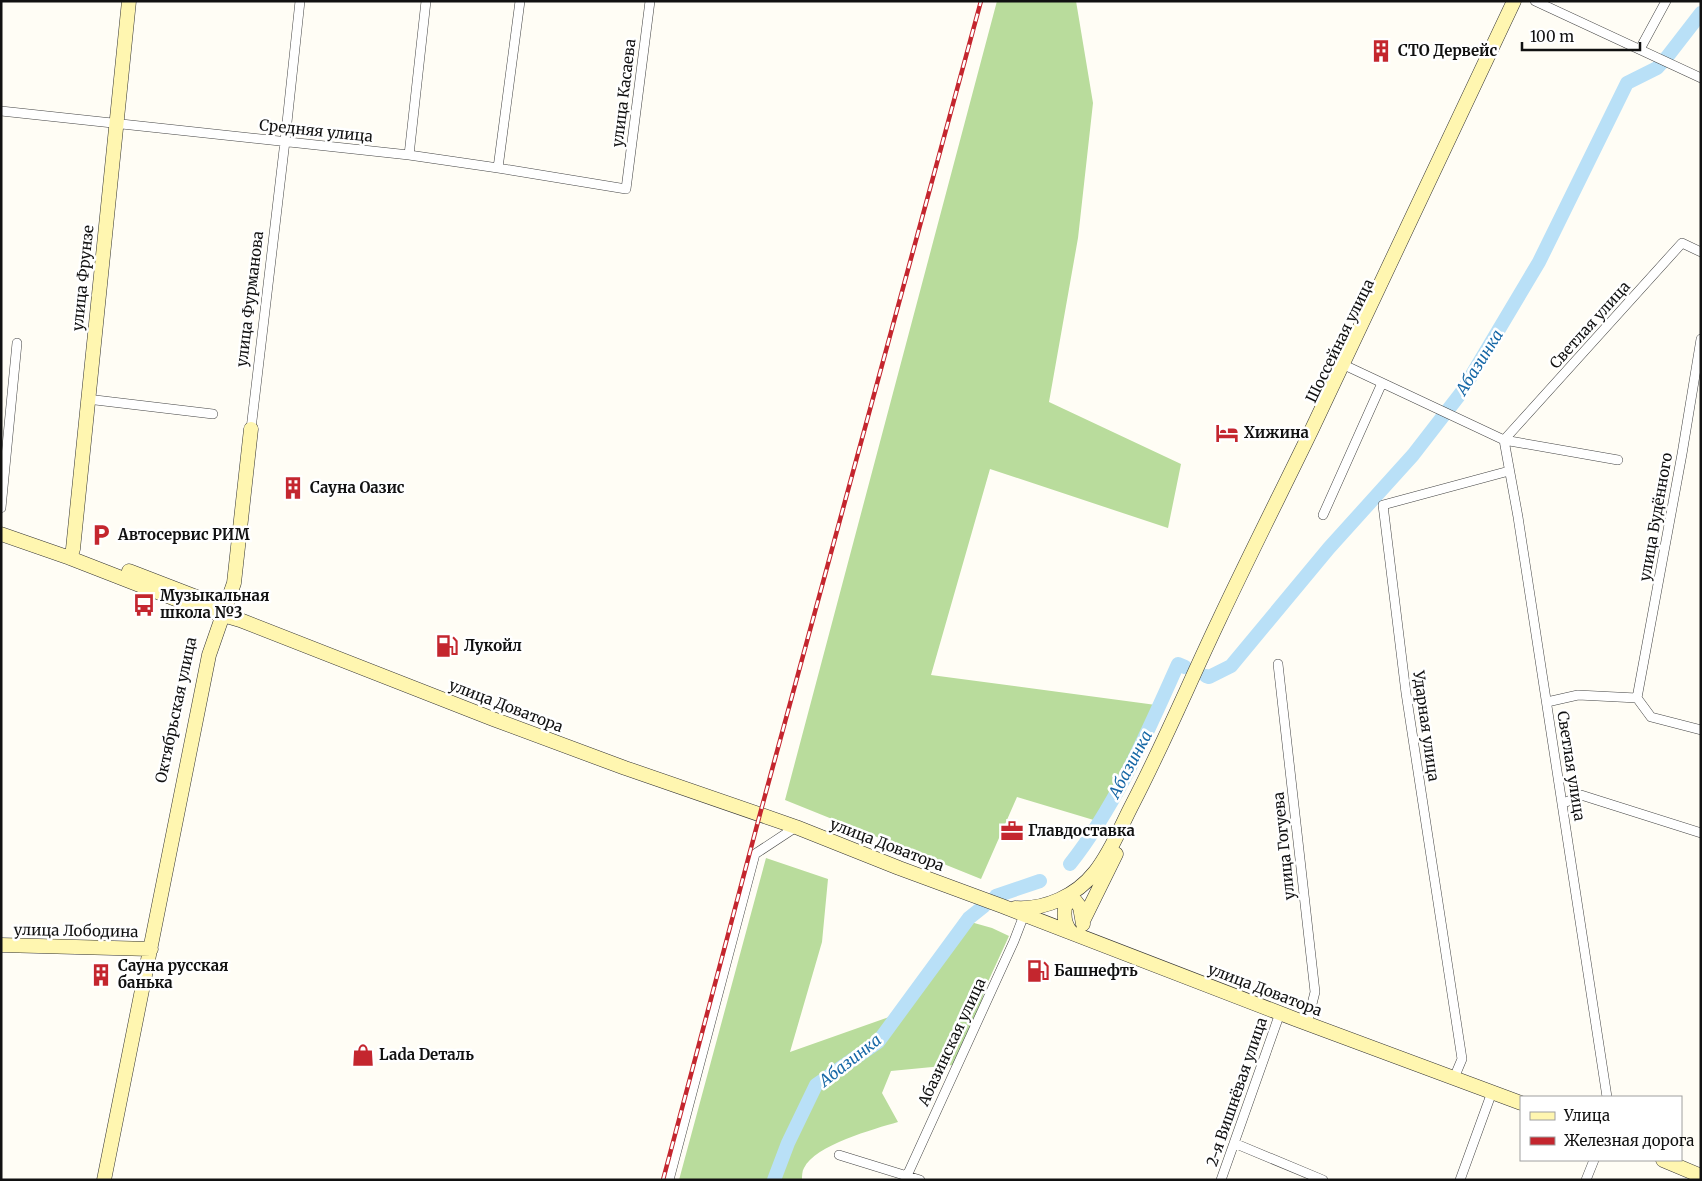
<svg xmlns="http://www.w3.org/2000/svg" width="1702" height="1181" font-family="Merriweather,serif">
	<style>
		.forest { fill: #b9dc9c }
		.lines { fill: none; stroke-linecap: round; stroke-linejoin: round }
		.river { stroke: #b9e0f7; stroke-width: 14 }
		.street-casing { stroke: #444; stroke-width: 10 }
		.secondary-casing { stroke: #333; stroke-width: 15 }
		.street { stroke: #fff; stroke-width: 9 }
		.secondary { stroke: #fff6b0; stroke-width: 14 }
		.rail-casing { stroke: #c4262e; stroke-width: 4.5 }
		.rail { stroke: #fff; stroke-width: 2.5; stroke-dasharray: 8; stroke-linecap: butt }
		.labels { text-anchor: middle; stroke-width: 5; stroke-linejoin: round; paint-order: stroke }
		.poi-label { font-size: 15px; font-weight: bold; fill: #111; stroke: #fff; text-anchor: start }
		.street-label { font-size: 15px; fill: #111; stroke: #fff }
		.water-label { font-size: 16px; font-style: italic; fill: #1768a6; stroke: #fff }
	</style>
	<rect width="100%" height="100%" fill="#fffdf5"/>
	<path class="forest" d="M997 1H1076L1093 103 1078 238 1049 402 1181 464 1168 528 990 469 931 675 1156 705 1097 821 1017 797 981 879 785 800Z
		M766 858 828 879 822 942 790 1052 889 1017 935 960 960 919 992 928 1009 936 986 986 973 1030 953 1065 891 1071 882 1093 898 1122C874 1129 815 1145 804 1168 802 1171 802 1176 802 1180H679Z"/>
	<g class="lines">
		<path class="river" d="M1206 676 1209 677 1231 666 1329 548 1413 455 1461 393 1539 262 1627 83 1657 68 1667 57 1701 13
			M1070 864C1117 804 1147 733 1178 664L1185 667
			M996 896 1040 881
			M774 1180 788 1143 816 1085 878 1042 969 918 984 906"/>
		<defs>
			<path id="street" d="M1535 1 1701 78
				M1640 49 1666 1
				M1 111 409 155 498 168 626 189 650 1
				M409 155 426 1
				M498 168 520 1
				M1342 364 1504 440 1618 460
				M87 399 213 414
				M251 429 285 141 300 1
				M1504 440 1518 517 1607 1097
				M1504 440 1682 243 1701 252
				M1 508 17 343
				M1323 515 1382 383
				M1278 664 1315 992 1307 1024
				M1637 698 1682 454 1701 339
				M1547 702 1578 695 1637 698 1651 717 1701 730
				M1562 804 1581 795 1701 833
				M1454 1078 1462 1059 1406 693 1383 505 1509 471
				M1234 1143 1323 1180
				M839 1155 920 1180
				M669 1180 755 854 796 827
				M905 1180 1014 941 1024 915
				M1221 1180 1280 1013
				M1460 1180 1492 1092
				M1586 1180 1594 1160"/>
			<path id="secondary" d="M1 534 70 558 196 607 240 620 493 719 625 768 796 827 899 868 1002 906 1295 1019 1521 1103
				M70 558 73 549 129 1
				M129 571 199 598 217 607
				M1070 894 1080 907 1083 924
				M1070 894C1063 906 1062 922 1071 932
				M1015 908C1045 910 1076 896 1095 872 1111 852 1121 826 1133 803 1164 743 1190 681 1219 620 1249 556 1281 493 1312 429 1380 286 1446 143 1514 1
				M1083 921 1116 854
				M1 945 151 949
				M1663 1160 1701 1176
				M104 1180 209 655 234 583 251 429"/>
		</defs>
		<use href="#street" class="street-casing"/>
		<use href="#secondary" class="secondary-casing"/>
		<use href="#street" class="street"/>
		<use href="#secondary" class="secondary"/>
		<defs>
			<path id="rail" d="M663 1180 760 814 981 1"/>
		</defs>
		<use href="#rail" class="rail-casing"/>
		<use href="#rail" class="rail"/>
	</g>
	<defs>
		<symbol id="building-bare" viewBox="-9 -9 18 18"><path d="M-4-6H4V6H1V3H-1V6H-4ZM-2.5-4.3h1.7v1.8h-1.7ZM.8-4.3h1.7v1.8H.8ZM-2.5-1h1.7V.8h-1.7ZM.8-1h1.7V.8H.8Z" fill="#c4262e" stroke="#fff" stroke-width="2.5" paint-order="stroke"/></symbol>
		<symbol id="hotel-bare" viewBox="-9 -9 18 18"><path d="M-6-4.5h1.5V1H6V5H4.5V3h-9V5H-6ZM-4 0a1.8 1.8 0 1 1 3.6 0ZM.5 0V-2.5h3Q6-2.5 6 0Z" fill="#c4262e" stroke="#fff" stroke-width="2.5" paint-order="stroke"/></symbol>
		<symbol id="parking-bare" viewBox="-9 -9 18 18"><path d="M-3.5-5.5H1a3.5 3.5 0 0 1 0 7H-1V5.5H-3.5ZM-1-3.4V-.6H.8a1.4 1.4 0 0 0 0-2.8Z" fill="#c4262e" stroke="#fff" stroke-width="2.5" paint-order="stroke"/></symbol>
		<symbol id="bus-bare" viewBox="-9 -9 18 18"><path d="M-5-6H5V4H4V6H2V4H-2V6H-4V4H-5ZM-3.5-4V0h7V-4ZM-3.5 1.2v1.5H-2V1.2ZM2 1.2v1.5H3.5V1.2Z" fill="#c4262e" stroke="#fff" stroke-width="2.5" paint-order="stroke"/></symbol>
		<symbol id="fuel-bare" viewBox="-9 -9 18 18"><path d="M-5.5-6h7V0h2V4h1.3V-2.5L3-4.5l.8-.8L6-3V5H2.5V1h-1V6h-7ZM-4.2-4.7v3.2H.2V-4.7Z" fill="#c4262e" stroke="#fff" stroke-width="2.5" paint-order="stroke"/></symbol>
		<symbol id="office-bare" viewBox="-9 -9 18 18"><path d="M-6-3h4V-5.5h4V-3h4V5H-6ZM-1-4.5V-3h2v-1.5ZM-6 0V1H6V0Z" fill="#c4262e" stroke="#fff" stroke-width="2.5" paint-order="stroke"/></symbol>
		<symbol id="shop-bare" viewBox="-9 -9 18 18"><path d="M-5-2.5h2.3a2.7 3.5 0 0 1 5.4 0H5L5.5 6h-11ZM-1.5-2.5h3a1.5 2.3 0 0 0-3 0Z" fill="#c4262e" stroke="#fff" stroke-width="2.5" paint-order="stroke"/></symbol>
	</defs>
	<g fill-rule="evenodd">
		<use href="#building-bare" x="1365" y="35" width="32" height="32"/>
		<use href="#hotel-bare" x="1211" y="417" width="32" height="32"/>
		<use href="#building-bare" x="277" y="472" width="32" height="32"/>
		<use href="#parking-bare" x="85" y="519" width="32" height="32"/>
		<use href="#bus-bare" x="128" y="589" width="32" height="32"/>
		<use href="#fuel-bare" x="431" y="630" width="32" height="32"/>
		<use href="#office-bare" x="996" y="815" width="32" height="32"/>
		<use href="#fuel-bare" x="1022" y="955" width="32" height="32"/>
		<use href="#building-bare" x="85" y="959" width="32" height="32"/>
		<use href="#shop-bare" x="347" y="1039" width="32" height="32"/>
	</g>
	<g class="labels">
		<g class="poi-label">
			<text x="1398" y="56">СТО Дервейс</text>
			<text x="1244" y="438">Хижина</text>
			<text x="310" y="493">Сауна Оазис</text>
			<text x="118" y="540">Автосервис РИМ</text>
			<text x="160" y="601">Музыкальная<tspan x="160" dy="17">школа №3</tspan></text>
			<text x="464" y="651">Лукойл</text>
			<text x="1028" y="836">Главдоставка</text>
			<text x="118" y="971">Сауна русская<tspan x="118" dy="17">банька</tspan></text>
			<text x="1054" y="976">Башнефть</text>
			<text x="379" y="1060">Lada Dеталь</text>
		</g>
		<g class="street-label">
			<text transform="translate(624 93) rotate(-83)" y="5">улица Касаева</text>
			<text transform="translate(316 131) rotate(6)" y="5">Средняя улица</text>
			<text transform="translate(83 278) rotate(-84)" y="5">улица Фрунзе</text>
			<text transform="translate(250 299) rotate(-83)" y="5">улица Фурманова</text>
			<text transform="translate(1590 325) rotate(-48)" y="5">Светлая улица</text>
			<text transform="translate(1340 341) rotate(-64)" y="5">Шоссейная улица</text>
			<text transform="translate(1656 517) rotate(-80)" y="5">улица Будённого</text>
			<text transform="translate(506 706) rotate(21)" y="5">улица Доватора</text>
			<text transform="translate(176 710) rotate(-78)" y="5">Октябрьская улица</text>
			<text transform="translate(1426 726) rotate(82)" y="5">Ударная улица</text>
			<text transform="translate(1571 766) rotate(81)" y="5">Светлая улица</text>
			<text transform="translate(887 845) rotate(21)" y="5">улица Доватора</text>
			<text transform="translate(1284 846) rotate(-96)" y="5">улица Гогуева</text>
			<text transform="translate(76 931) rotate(1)" y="5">улица Лободина</text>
			<text transform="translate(1265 990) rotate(21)" y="5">улица Доватора</text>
			<text transform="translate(952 1042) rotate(-65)" y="5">Абазинская улица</text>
			<text transform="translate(1237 1092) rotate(-71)" y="5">2-я Вишнёвая улица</text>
		</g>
		<g class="water-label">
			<text transform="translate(1479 362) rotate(-58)" y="6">Абазинка</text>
			<text transform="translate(1130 764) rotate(-62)" y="6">Абазинка</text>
			<text transform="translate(850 1060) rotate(-38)" y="6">Абазинка</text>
		</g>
	</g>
	<rect width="1702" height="1181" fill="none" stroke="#111111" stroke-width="5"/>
	<rect x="1520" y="1096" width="162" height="65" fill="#ffffff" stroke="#a0a0a0"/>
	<rect x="1530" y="1112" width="25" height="8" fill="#fff6b0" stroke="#a0a0a0"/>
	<text x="1564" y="1121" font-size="15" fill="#111111">Улица</text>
	<rect x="1530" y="1137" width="25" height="8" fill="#c4262e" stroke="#a0a0a0"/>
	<text x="1564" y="1146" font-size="15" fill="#111111">Железная дорога</text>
	<path d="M1522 42v8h118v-8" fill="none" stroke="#111111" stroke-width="2.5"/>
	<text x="1530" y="42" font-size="15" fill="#111111" stroke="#ffffff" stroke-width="4" paint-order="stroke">100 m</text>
</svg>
